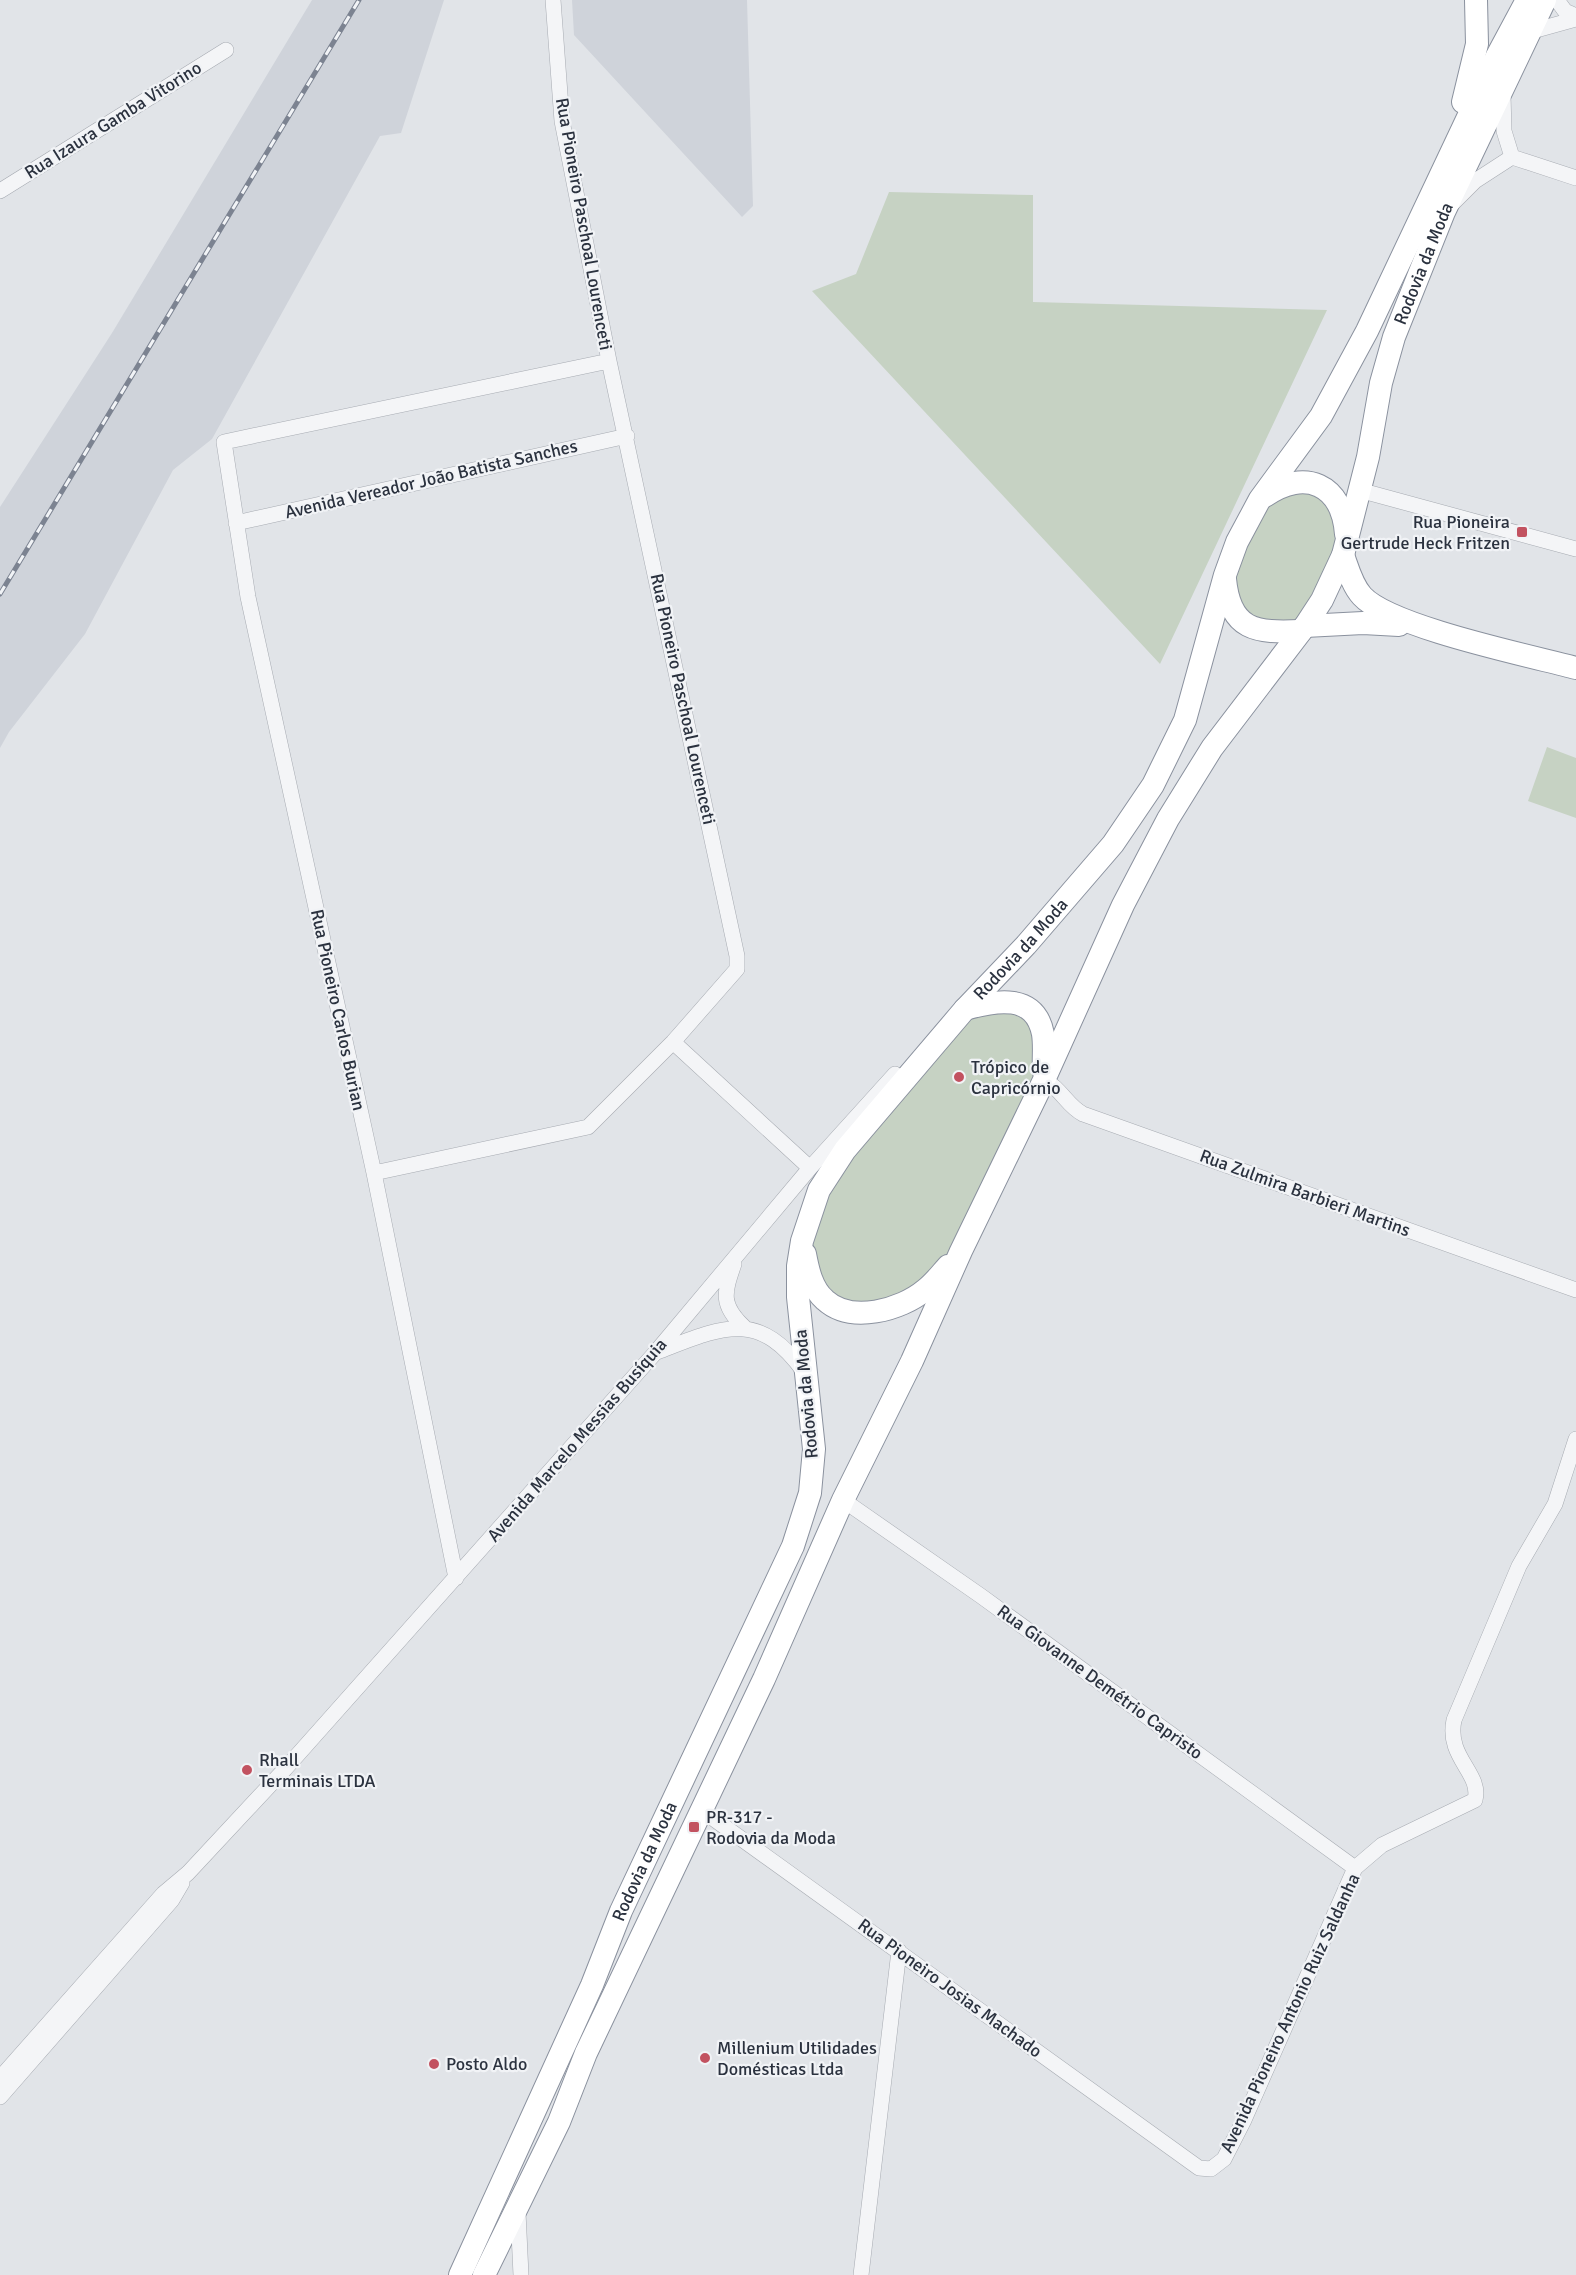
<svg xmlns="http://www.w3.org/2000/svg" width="1576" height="2275" font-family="Signika,sans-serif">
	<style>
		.built { fill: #cfd3da }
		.green { fill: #c6d2c3 }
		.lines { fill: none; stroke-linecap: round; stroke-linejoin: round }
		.minor-casing { stroke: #a7abb2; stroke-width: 16 }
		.highway-casing { stroke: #8a919e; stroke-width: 24 }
		.minor { stroke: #f4f5f7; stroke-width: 15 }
		.highway { stroke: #fff; stroke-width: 22 }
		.rail-casing { stroke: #7c8391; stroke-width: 5 }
		.rail { stroke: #f1f3f6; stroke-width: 3; stroke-dasharray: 9; stroke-linecap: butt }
		.poi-dot { fill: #c25260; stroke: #f1f3f6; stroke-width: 2 }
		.labels { text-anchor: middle; stroke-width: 4.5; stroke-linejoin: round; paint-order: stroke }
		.street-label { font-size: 18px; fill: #2b323f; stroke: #f1f3f6 }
		.poi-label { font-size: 18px; fill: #2b323f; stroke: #f1f3f6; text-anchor: start }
	</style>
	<rect width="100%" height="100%" fill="#e1e4e8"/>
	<path class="built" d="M312 0H444L401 133 380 136 212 439 173 470 85 634 9 732 0 748V507L112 333Z
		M572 0H747L753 206 742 217 574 35Z"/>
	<path class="green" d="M889 192 1033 195V302L1327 310 1160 664 812 291 856 274Z
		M1311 482 1345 521 1301 631 1235 614 1237 542 1260 499Z
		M1547 747 1576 758V818L1528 801Z
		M965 1009 1033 1013 1044 1080 935 1281 859 1312 816 1287 810 1216 819 1190Z"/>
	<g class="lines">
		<defs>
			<path id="minor" d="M1557 0 1565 11 1576 16
				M1529 32 1576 19
				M1503 95 1504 131 1512 157
				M0 191 226 50
				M1453 203 1475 181 1512 157 1576 178
				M1359 490 1576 549
				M236 523 627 436
				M673 1042 810 1168
				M1044 1080C1061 1088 1067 1106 1083 1114L1576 1290
				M374 1173 588 1127 673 1042 737 969V956L609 361 562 121 553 0
				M734 1264C724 1293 720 1305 745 1328
				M657 1352C720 1328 758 1307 804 1372
				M843 1500 981 1596 1355 1868
				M456 1578 374 1173 248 597 224 442 609 361
				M700 1809 1199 2168 1211 2169 1224 2159 1244 2120 1355 1868 1382 1845 1475 1800C1482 1773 1446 1758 1454 1720L1519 1566 1555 1504 1576 1439
				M0 2078 163 1894 188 1873 285 1769 655 1353 810 1168 895 1074
				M0 2097 172 1900 182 1883
				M518 2212 521 2275
				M861 2275 899 1951"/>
			<g id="highway">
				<path d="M1463 102 1477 44 1476 0"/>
				<path d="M1265 496C1305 468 1342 484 1346 534"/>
				<path d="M1343 555C1348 569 1352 585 1362 596 1390 627 1531 656 1576 668"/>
				<path d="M1225 579C1230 631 1256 633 1301 631"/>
				<path d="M1305 626 1363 623 1399 625"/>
				<path d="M965 1009C996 1000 1035 993 1043 1034 1045 1046 1043 1060 1044 1072"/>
				<path d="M805 1254C808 1270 812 1289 825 1300 851 1324 901 1310 925 1290 934 1283 940 1275 948 1266"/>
				<path id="s1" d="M460 2275 592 1985 621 1911 793 1546 810 1493 814 1449 798 1297V1266L802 1241 819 1190 845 1150 965 1009 1026 945 1113 844 1153 785 1185 720 1225 575 1237 542 1260 499 1321 416 1367 331 1497 56 1527 0"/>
				<path id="s2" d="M484 2275 559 2122 586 2053 764 1679 843 1500 912 1361 961 1251 1044 1080 1123 905 1168 819 1212 748 1305 626 1322 600 1343 555 1368 457 1381 383 1394 337 1444 212 1545 0"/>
			</g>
		</defs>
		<use href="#minor" class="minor-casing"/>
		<use href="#highway" class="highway-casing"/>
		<use href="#minor" class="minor"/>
		<use href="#highway" class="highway"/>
		<defs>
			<path id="rail" d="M0 594 359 0"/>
		</defs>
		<use href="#rail" class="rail-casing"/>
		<use href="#rail" class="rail"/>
	</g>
	<g class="poi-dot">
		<rect x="1516" y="526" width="12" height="12" rx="3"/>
		<circle cx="959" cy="1077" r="6"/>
		<circle cx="247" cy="1770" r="6"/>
		<rect x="688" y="1821" width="12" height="12" rx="3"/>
		<circle cx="705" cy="2058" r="6"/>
		<circle cx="434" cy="2064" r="6"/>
	</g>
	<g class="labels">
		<g class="street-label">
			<text transform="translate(113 120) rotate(-32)" y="6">Rua Izaura Gamba Vitorino</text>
			<text transform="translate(584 224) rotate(80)" y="6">Rua Pioneiro Paschoal Lourenceti</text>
			<text dy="6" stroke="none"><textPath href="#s2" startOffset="2230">Rodovia da Moda</textPath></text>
			<text transform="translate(431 479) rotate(-13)" y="6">Avenida Vereador João Batista Sanches</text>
			<text transform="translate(683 699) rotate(78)" y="6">Rua Pioneiro Paschoal Lourenceti</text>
			<text dy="6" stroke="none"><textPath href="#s1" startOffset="1479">Rodovia da Moda</textPath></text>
			<text transform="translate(338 1010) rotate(78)" y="6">Rua Pioneiro Carlos Burian</text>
			<text transform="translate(1305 1193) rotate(20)" y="6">Rua Zulmira Barbieri Martins</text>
			<text transform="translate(806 1394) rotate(-95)" y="6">Rodovia da Moda</text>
			<text transform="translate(577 1440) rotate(-49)" y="6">Avenida Marcelo Messias Busíquia</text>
			<text transform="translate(1100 1682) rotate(36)" y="6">Rua Giovanne Demétrio Capristo</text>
			<text dy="6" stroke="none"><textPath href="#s1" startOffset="453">Rodovia da Moda</textPath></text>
			<text transform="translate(950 1988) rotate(36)" y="6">Rua Pioneiro Josias Machado</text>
			<text transform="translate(1290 2013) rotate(-65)" y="6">Avenida Pioneiro Antonio Ruiz Saldanha</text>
		</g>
		<g class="poi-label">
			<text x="1510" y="528" text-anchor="end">Rua Pioneira<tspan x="1510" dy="21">Gertrude Heck Fritzen</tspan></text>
			<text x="971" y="1073">Trópico de<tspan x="971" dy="21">Capricórnio</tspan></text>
			<text x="259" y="1766">Rhall<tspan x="259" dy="21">Terminais LTDA</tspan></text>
			<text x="706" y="1823">PR-317 -<tspan x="706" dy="21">Rodovia da Moda</tspan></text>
			<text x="717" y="2054">Millenium Utilidades<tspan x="717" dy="21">Domésticas Ltda</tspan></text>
			<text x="446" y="2070">Posto Aldo</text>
		</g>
	</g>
</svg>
